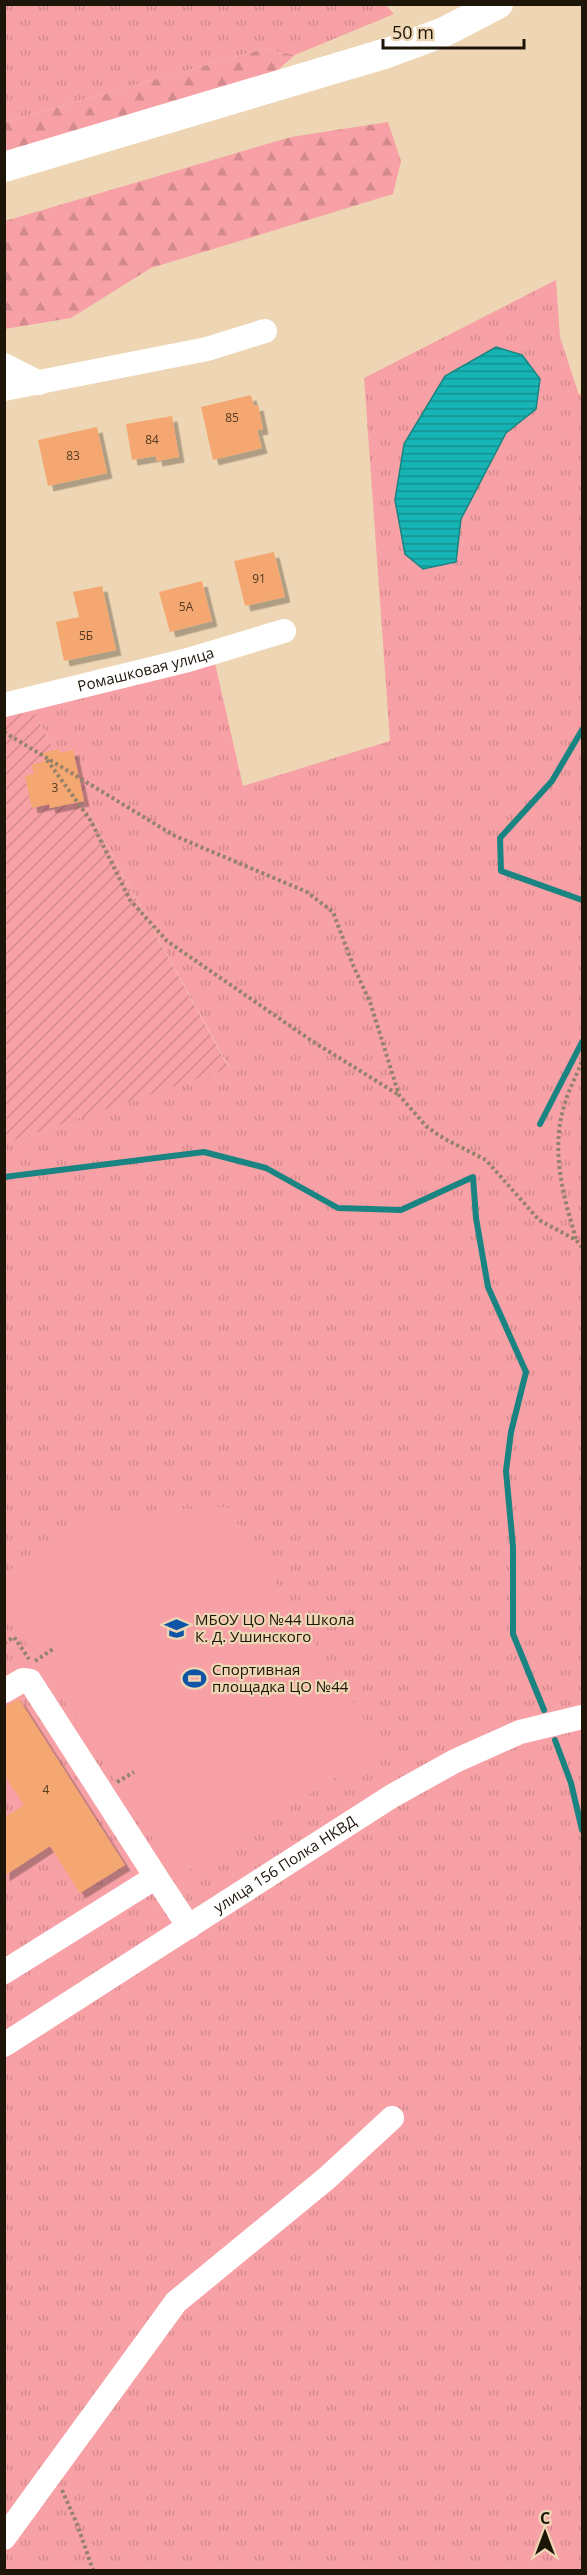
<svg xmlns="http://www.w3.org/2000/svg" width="587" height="2575" font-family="'Open Sans',sans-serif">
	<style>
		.grass { fill: url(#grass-tufts) }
		.forest { fill: url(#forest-firs) }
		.park { fill: #f7a1a6 }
		.garden { fill: url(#garden-furrows) }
		.water { fill: url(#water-rules); stroke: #198481; stroke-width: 1.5 }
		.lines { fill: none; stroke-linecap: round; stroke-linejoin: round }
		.stream { stroke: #198481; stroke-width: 6 }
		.building { fill: #f4a76f; filter: url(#shadow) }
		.path { stroke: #94826a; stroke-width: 4; stroke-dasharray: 3 3; stroke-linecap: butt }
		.minor { stroke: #fff; stroke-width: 24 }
		.major { stroke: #fff; stroke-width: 30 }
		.labels { text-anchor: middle; stroke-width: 4.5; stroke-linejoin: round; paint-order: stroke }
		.number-label { font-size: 12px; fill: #533a22 }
		.street-label { font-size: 15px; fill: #1d1508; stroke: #eed6b4 }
		.poi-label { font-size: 15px; fill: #1d1508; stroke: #eed6b4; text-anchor: start }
	</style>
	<defs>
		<pattern id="grass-tufts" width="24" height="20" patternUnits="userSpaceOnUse" patternTransform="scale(1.5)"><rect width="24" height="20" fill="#f7a1a6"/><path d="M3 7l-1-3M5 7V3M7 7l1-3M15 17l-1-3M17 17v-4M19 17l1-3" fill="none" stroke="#d38a8d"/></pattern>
		<pattern id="forest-firs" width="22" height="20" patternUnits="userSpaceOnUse" patternTransform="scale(1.5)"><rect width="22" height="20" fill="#f7a1a6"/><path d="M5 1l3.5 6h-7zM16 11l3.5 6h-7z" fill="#d38a8d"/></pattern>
		<pattern id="garden-furrows" width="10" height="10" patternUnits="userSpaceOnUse" patternTransform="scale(1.5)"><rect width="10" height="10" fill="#f7a1a6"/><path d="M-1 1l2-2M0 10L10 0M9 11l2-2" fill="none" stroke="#d38a8d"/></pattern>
		<pattern id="water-rules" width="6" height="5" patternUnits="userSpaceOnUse" patternTransform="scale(1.5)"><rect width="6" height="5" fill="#17b4b5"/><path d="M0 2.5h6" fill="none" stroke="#149191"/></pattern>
		<filter id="shadow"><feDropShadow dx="5.5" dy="5.5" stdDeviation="0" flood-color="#0004"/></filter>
	</defs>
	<rect width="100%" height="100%" fill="#eed6b4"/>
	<path class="grass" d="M385 4 394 14 295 55 263 49 5 122V5Z
		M556 280 560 337 579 395 582 393V2570H5L4 1143 229 1067 21 689 211 646 243 786 390 741 364 378Z"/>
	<path class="forest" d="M263 49 295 55 273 74 5 152V122Z
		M388 122 401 161 393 194 151 268 71 318 5 329V221L291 137Z"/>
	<path class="park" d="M227 1507 383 1748 178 1877 5 1610V1573L94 1514Z"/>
	<path class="garden" d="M21 689 229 1068 5 1143 4 693Z"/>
	<path class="water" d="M496 347 522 355 540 379 536 409 506 433 461 519 456 562 423 569 405 554 395 500 404 444 445 376Z"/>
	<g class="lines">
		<path class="stream" d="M582 730 552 781 500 838 501 871 582 900
			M540 1124 582 1042
			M4 1177 204 1152 266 1168 338 1208 401 1210 473 1177 476 1218 488 1287 526 1372 511 1432 506 1471 513 1547V1634L544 1710
			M555 1740 571 1783 582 1830"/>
	</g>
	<path class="building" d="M251 395 254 406 258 405 263 429 257 430 262 448 213 460 201 407Z
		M172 416 179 457 157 461 156 456 132 460 126 424Z
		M97 427 107 473 48 486 38 440Z
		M274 552 285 597 245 606 234 561Z
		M202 581 212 621 170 632 159 592Z
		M102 586 116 650 64 661 56 622 79 617 73 592Z
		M59 749 60 753 73 750 84 801 50 808 49 804 32 808 25 776 34 774 32 765 45 761 43 753Z
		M19 1699 125 1865 80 1893 50 1846 4 1876V1818L24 1805 4 1775V1707Z"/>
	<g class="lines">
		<path class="path" d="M4 732 175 836 307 892 333 912 353 965 370 1002 399 1095 426 1126 443 1138 486 1160 539 1220 576 1240 582 1247
			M47 760 91 821 130 900 167 941 312 1041 399 1095
			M576 1239C563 1195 550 1149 565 1103 569 1089 577 1075 582 1061
			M4 1643 14 1637 29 1659
			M35 1661 53 1649
			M117 1782 134 1772
			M62 2490 77 2524 93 2570"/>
		<g class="minor">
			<path d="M4 365 39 383"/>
			<path d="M4 389 207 349 265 331"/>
			<path id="s1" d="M4 705 188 660 284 631"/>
			<path d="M4 1691 23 1680 30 1681 156 1877"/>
			<path d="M4 1972 156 1877 189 1927"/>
			<path id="s2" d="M4 2045 392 1796 455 1761 520 1732 582 1717"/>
			<path d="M4 2538 176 2302 327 2178 392 2118"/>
		</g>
		<path class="major" d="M4 167 387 53 444 32 498 4"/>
	</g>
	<defs>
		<symbol id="school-bare" viewBox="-9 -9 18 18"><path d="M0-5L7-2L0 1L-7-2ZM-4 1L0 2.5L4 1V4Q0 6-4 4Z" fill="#1055a5" stroke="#eed6b4" stroke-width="2.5" paint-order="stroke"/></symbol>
		<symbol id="stadium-bare" viewBox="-9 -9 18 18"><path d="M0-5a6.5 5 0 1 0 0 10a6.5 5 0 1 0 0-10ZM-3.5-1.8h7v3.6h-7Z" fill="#1055a5" stroke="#eed6b4" stroke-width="2.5" paint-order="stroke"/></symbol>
	</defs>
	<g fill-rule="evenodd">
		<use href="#school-bare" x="160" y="1612" width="33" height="33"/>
		<use href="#stadium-bare" x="178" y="1662" width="33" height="33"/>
	</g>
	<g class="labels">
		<g class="number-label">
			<text x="232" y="422">85</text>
			<text x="152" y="444">84</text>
			<text x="73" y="460">83</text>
			<text x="259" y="583">91</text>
			<text x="186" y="611">5А</text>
			<text x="86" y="640">5Б</text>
			<text x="55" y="792">3</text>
			<text x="46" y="1794">4</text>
		</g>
		<g class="street-label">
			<text dy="5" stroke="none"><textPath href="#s1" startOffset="146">Ромашковая улица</textPath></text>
			<text dy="5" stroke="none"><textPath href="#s2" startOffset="334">улица 156 Полка НКВД</textPath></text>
		</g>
		<g class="poi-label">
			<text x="195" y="1625">МБОУ ЦО №44 Школа<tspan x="195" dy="17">К. Д. Ушинского</tspan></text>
			<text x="212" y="1675">Спортивная<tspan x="212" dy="17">площадка ЦО №44</tspan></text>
		</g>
	</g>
	<rect width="587" height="2575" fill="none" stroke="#1d1508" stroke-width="12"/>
	<g transform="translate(545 2533)" stroke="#eed6b4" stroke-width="4.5" paint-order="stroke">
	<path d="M0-4.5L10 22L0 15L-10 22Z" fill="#1d1508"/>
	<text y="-9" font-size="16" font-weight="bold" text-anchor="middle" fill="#1d1508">С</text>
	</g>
	<path d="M383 39v9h141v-9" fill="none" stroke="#1d1508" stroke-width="3"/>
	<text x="392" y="39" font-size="18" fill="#1d1508" stroke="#eed6b4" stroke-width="4.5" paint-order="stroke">50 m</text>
</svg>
